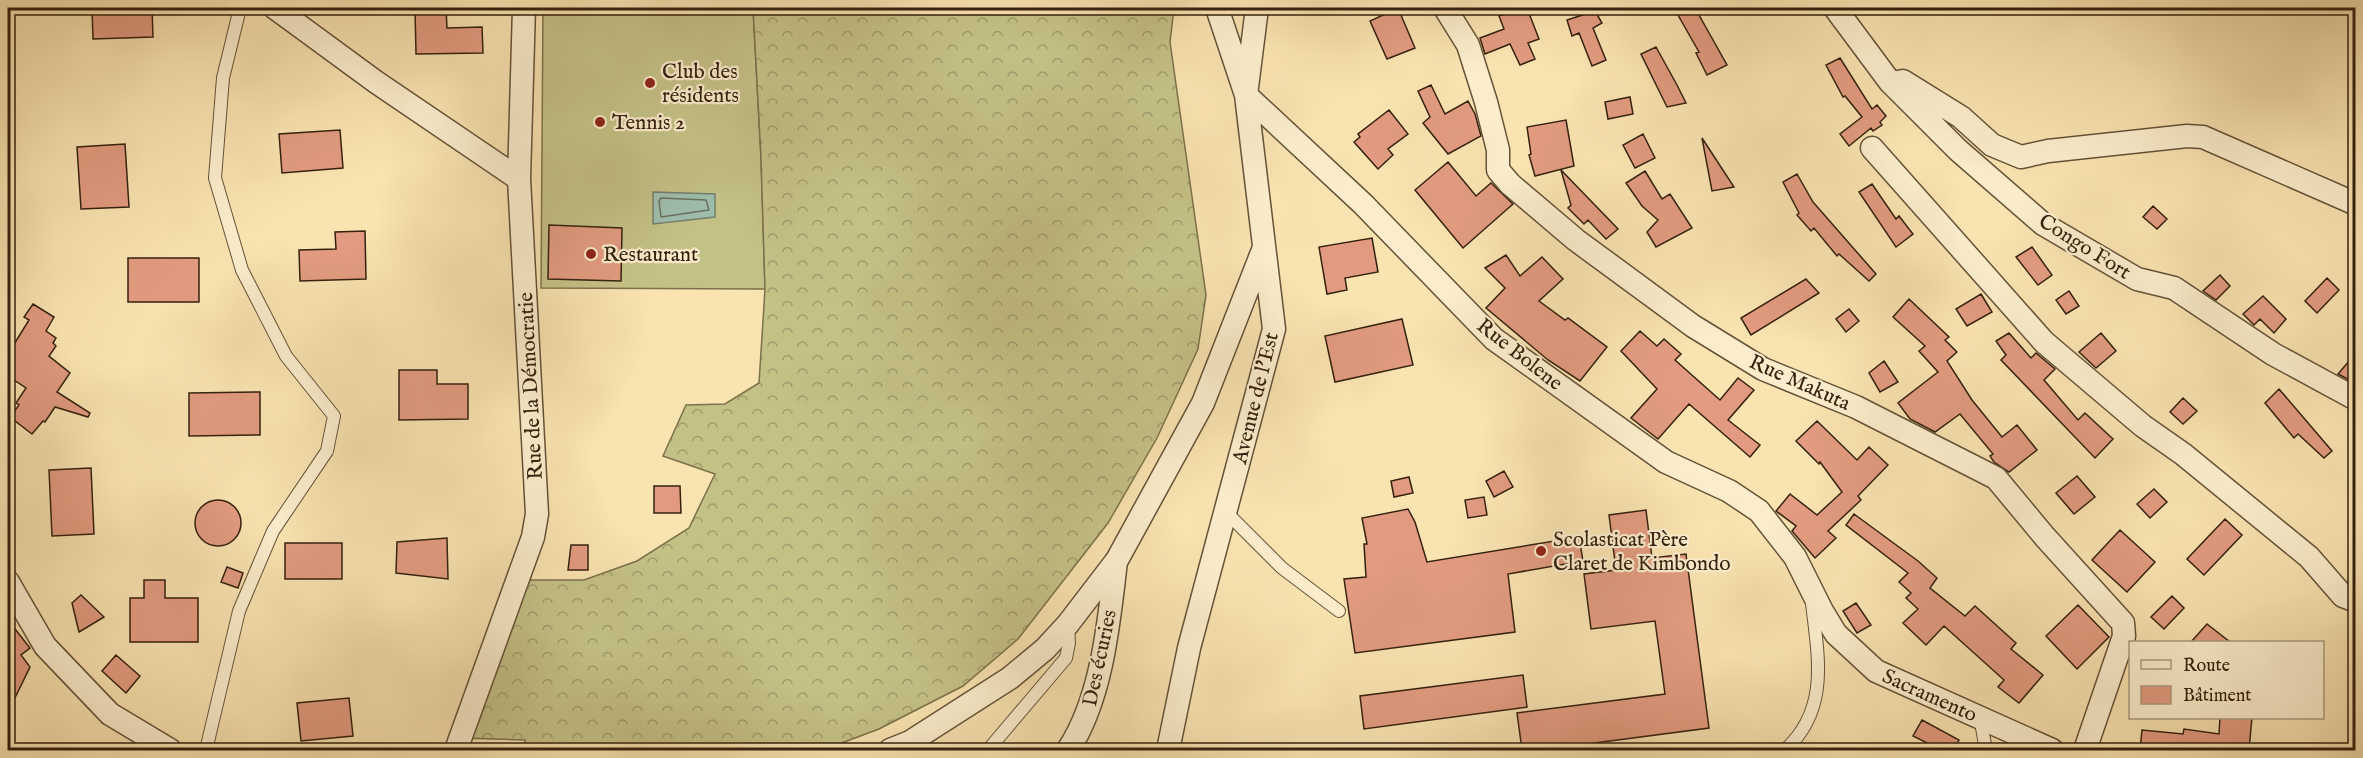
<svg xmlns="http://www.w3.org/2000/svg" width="2363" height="758" font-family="'IM FELL English',serif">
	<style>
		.grass { fill: #c4c187; stroke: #7c714a; stroke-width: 1.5 }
		.forest { fill: url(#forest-crowns); stroke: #7c714a; stroke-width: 1.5 }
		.water { fill: #9ebead; stroke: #747f6d; stroke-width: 1.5 }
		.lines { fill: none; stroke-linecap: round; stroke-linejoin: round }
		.shore { stroke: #69705e; stroke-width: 1.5 }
		.building { fill: #e29b80; stroke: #34210e; stroke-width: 1.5 }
		.lane-casing { stroke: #655237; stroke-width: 14 }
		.street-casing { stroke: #655237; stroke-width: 25 }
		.lane { stroke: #fbedcc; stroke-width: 12 }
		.street { stroke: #fbedcc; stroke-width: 22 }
		.poi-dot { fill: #8f2418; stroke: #fbedcc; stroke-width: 2 }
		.labels { text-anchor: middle; stroke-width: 4.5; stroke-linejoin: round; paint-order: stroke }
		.poi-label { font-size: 21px; fill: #34210e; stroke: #fbedcc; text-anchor: start }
		.street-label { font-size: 21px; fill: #34210e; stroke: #fbedcc }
	</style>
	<defs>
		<pattern id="forest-crowns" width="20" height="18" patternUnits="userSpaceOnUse" patternTransform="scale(1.5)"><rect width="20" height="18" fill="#c4c187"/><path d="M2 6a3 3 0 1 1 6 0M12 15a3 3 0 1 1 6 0" fill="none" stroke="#a09c6d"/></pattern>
	</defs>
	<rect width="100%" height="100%" fill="#f9e3b1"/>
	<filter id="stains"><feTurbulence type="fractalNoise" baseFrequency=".00333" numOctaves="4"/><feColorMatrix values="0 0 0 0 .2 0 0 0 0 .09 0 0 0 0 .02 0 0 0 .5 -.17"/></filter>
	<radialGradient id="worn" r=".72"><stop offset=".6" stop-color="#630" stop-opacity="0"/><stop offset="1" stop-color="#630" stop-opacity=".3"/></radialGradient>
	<path class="grass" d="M543 8H753L761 158 765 289 541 288Z"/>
	<path class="forest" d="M753 8H1174L1170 42 1206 295 1198 349 1157 438 1108 523 1018 639 963 686 879 729 823 750H525V740L461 738 516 580H584L637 561 689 528 715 474 663 456 686 405 725 404 759 383 765 289 761 158Z"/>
	<path class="water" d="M653 192 715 194V217L653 224Z"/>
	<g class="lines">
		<path class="shore" d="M661 198 706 200 709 210 661 217 659 201Z"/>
	</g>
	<path class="building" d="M92 8H152L153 37 93 39Z
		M415 8H446L447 28 482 27 483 53 416 54Z
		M1398 8 1415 48 1387 59 1370 21Z
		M1521 8H1527L1539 39 1528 43 1535 59 1520 65 1510 44 1485 54 1480 38 1504 29 1499 16Z
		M1674 8H1695L1727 65 1707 75 1696 53 1699 52Z
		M1595 11 1602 23 1593 28 1606 60 1592 66 1579 33 1572 36 1567 20Z
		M1656 47 1677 85 1686 103 1667 107 1641 54Z
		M1840 58 1872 109 1877 105 1886 116 1880 122 1882 125 1873 131 1871 128 1849 146 1840 134 1862 117 1845 96 1843 97 1826 65Z
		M1431 85 1445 114 1468 101 1475 114 1481 136 1448 154 1423 123 1430 117 1418 91Z
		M1630 97 1633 114 1608 119 1605 102Z
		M1389 110 1408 134 1388 149 1393 155 1378 169 1354 142 1360 137 1358 134Z
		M1566 120 1574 166 1535 176 1529 155 1531 154 1527 127Z
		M340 130 343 168 282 173 279 134Z
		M1643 134 1655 158 1635 168 1623 145Z
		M1702 138 1734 187 1712 191Z
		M125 144 129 207 81 209 77 147Z
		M1448 162 1476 196 1491 183 1513 204 1463 248 1415 190Z
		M1561 170 1618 229 1606 239 1588 220 1584 224 1568 208 1571 205Z
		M1645 171 1662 199 1670 194 1692 228 1656 247 1647 232 1658 220 1642 206 1626 183Z
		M1797 174 1813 202 1876 274 1869 281 1839 254 1837 256 1814 228 1811 231 1797 215 1799 213 1783 182Z
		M1872 184 1896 219 1899 216 1913 234 1896 247 1859 192Z
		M2153 206 2167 219 2157 229 2143 217Z
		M549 225 622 228 621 281 548 279Z
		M365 231 366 279 300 281 299 250 336 249 335 232Z
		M1372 238 1378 272 1345 278 1347 290 1327 294 1319 247Z
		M2032 247 2052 275 2038 285 2016 257Z
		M1506 255 1520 276 1542 257 1563 279 1539 301 1565 320 1568 318 1607 347 1580 381 1548 360 1486 308 1505 288 1485 268Z
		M128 258H199V302H128Z
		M2220 275 2230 286 2216 300 2203 291Z
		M2327 278 2339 290 2317 313 2305 301Z
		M1806 279 1819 293 1751 335 1741 318Z
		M2069 291 2079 306 2066 314 2056 300Z
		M1981 294 1992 312 1967 326 1956 309Z
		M2263 296 2286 319 2274 333 2260 319 2254 325 2243 314Z
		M1909 299 1949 337 1945 340 1957 352 1947 361 1972 400 2002 437 2017 425 2037 450 2009 472 1994 462 1990 456 1993 454 1960 414 1935 432 1910 419 1898 403 1938 372 1919 351 1925 346 1893 317Z
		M33 304 54 317 46 331 56 338 53 343 56 346 49 356 70 373 57 392 90 413 88 417 55 407 45 422 43 421 32 434 10 417 19 405 16 403 26 388 8 376V354L29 320 24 317Z
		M1849 309 1859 321 1846 332 1836 319Z
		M1402 319 1413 365 1335 382 1325 336Z
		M1640 331 1657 346 1664 339 1681 354 1675 360 1720 400 1738 378 1754 390 1728 420 1760 445 1750 457 1689 404 1658 439 1631 418 1657 389 1621 351Z
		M2009 333 2031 358 2036 353 2055 369 2044 380 2078 420 2085 413 2113 439 2095 458 2001 360 2006 355 1996 341Z
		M2101 333 2116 351 2096 368 2079 352Z
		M2355 354V383L2338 374Z
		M1884 361 1898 382 1880 392 1869 373Z
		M399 370H437V384H468V419L399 420Z
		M2279 389 2332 451 2324 458 2298 434 2294 438 2265 403Z
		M260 392V435L189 436V393Z
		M2183 398 2197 411 2183 424 2170 412Z
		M1817 421 1857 460 1869 447 1888 465 1858 496 1861 500 1828 531 1836 538 1815 558 1792 531 1796 526 1776 511 1790 494 1817 515 1842 492 1820 462 1819 464 1796 441Z
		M91 468 94 534 52 536 49 470Z
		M1504 471 1513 487 1494 497 1486 481Z
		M2077 476 2095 497 2074 514 2056 493Z
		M1409 477 1413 493 1394 497 1391 481Z
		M654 486H680L681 513H654Z
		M2154 489 2167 502 2150 518 2137 504Z
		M1484 497 1487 515 1468 518 1465 500Z
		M195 523a23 23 0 1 1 46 0a23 23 0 1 1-46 0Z
		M1408 509 1415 522 1427 562 1579 537 1583 561 1508 574 1515 632 1355 653 1344 579 1366 577 1364 544H1367L1362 518Z
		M1646 510 1652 558 1686 554 1709 728 1541 750H1522L1517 713 1665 694 1655 621 1591 629 1584 574 1616 570 1609 515Z
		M1854 514 1918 561 1937 578 1930 588 1965 616 1975 606 2016 643 2011 649 2043 675 2019 703 1998 687 2004 680 1944 626 1926 645 1903 623 1918 609 1906 598 1911 593 1899 582 1908 573 1846 525Z
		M2225 519 2242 535 2204 575 2187 559Z
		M2120 530 2155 562 2127 592 2092 560Z
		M447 538 448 579 396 573 397 542Z
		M285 543H342V579H285Z
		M571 545H588V570H568Z
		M227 567 243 573 238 588 221 582Z
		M144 580H165V598H198V642H130V598H144Z
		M81 595 104 617 79 632 72 603Z
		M2172 596 2184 608 2164 629 2151 617Z
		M1856 603 1871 625 1857 633 1843 611Z
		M2078 605 2109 637 2077 669 2046 636Z
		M8 620 30 648 21 655 30 667 8 712Z
		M2207 624 2230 642H2191Z
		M116 655 140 676 126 693 102 671Z
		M1523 675 1527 707 1364 729 1360 696Z
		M349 698 353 736 301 741 297 703Z
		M2220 717H2252L2249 750 2210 747V750H2140L2142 730 2183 734 2184 729 2219 734Z
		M1922 720 1959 740 1954 750H1941L1913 736Z"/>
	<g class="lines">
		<defs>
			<path id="lane" d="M1226 512 1282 568 1339 611
				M1980 717 1986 750
				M206 750 239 611 273 531 327 451 334 416 286 356 242 270 215 178 223 78 240 8
				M988 750 1066 658 1069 643 1068 625
				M1785 750C1830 709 1818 657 1812 603"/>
			<path id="street" d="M275 8 376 82 519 179
				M1257 8 1246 95 1363 204 1494 339 1666 462 1729 491 1759 511 1795 557 1822 611 1836 634 1876 671 2052 750
				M1445 8 1468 45 1486 102 1498 150V170L1510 184 1576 240 1693 326 1763 369 1856 407 1996 478 2045 537 2123 623 2124 636 2085 750
				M1835 8 1890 82 1958 150 2043 224 2137 279 2174 288 2273 354 2356 399
				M1898 82 1903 81 1961 117 1992 145 2021 157 2048 151 2187 136 2203 137 2356 204
				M1872 148 2044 342 2143 426 2183 454 2309 557 2343 596 2356 601
				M8 582 45 646 110 714 170 750
				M456 750 533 537 537 514 519 179 524 8
				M890 750 910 742 1010 678 1045 649 1068 624 1117 560 1203 403 1263 250
				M1068 750C1102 699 1109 622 1116 561
				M1168 750 1189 648 1274 329 1246 95 1217 8"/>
		</defs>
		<use href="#lane" class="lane-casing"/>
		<use href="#street" class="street-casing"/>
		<use href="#lane" class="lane"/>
		<use href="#street" class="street"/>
	</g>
	<g class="poi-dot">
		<circle cx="650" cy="83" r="6"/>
		<circle cx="600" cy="122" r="6"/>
		<circle cx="591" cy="254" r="6"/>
		<circle cx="1541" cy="551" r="6"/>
	</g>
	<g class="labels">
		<g class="poi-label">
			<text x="662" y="78">Club des<tspan x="662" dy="24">résidents</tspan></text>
			<text x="612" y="129">Tennis 2</text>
			<text x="603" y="261">Restaurant</text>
			<text x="1553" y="546">Scolasticat Père<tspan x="1553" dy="24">Claret de Kimbondo</tspan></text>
		</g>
		<g class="street-label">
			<text transform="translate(2085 246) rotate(32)" y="7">Congo Fort</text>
			<text transform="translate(1520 354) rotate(38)" y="7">Rue Bolene</text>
			<text transform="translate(1800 382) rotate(24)" y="7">Rue Makuta</text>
			<text transform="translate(530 386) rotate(-93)" y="7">Rue de la Démocratie</text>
			<text transform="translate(1255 398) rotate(-76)" y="7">Avenue de l'Est</text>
			<text transform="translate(1099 658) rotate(-78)" y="7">Des écuries</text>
			<text transform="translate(1930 695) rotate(24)" y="7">Sacramento</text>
		</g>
	</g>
	<rect width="2363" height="758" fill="none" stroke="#f9e3b1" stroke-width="30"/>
	<rect x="9" y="9" width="2345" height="740" fill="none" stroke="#34210e" stroke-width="3"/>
	<rect x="15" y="15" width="2333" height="728" fill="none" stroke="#34210e" stroke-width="1.5"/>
	<rect x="2129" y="641" width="195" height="78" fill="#fbedcc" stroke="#ab9b80" stroke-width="1.5"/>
	<rect x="2141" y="660" width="30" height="9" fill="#fbedcc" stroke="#ab9b80" stroke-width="1.5"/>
	<text x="2183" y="671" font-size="18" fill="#34210e">Route</text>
	<rect x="2141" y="686" width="30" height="18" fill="#e29b80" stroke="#ab9b80" stroke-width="1.5"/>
	<text x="2183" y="701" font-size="18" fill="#34210e">Bâtiment</text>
	<rect width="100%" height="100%" filter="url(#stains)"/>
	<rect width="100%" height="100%" fill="url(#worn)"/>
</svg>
